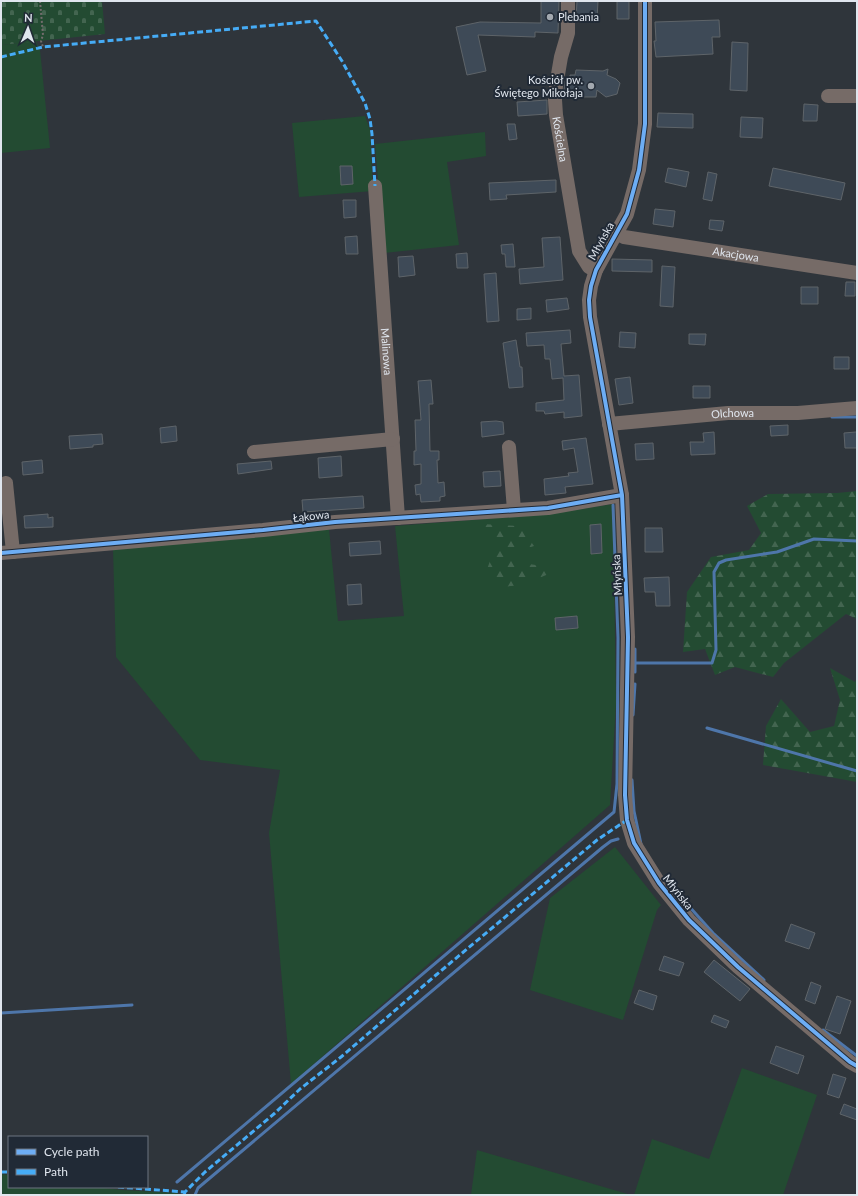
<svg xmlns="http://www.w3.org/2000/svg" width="858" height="1196" font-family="Lato,sans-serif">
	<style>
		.green { fill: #234b32 }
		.forest { fill: url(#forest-firs) }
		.cemetery { fill: url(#cemetery-stones) }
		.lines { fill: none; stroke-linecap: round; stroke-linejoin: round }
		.stream { stroke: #4e76aa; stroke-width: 3 }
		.building { fill: #3e4a57; stroke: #5e6469 }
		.path { stroke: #736d6d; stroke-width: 2; stroke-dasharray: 2 2; stroke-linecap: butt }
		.minor { stroke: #766b67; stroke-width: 14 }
		.quiet { stroke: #46acf6; stroke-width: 3; stroke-dasharray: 6 3; stroke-linecap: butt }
		.cycleway-casing { stroke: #212a36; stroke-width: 6 }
		.cycleway { stroke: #6dadf4; stroke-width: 4 }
		.poi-dot { fill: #a2a8af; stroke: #212a36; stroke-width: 1.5 }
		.labels { text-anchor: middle; stroke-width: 4; stroke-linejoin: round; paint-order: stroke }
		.poi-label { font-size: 11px; fill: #e0e6ee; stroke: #212a36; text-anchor: start }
		.street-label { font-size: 11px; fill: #e0e6ee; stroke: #212a36 }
	</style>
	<defs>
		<pattern id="forest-firs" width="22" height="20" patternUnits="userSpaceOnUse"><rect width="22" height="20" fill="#234b32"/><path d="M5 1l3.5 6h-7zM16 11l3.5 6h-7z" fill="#436550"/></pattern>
		<pattern id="cemetery-stones" width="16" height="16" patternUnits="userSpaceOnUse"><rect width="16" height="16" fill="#234b32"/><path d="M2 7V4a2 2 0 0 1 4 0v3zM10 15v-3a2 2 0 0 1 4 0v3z" fill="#436550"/></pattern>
	</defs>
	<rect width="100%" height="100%" fill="#2f353b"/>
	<path class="green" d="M36 41 40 50 50 148 1 153V45Z
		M365 116 370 130 373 191 299 197 292 123Z
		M485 132 486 156 447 162 459 245 384 253 375 144Z
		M613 504 616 703 610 805 291 1084 269 833 280 770 200 760 116 657 113 549 329 529 338 621 404 616 395 526 550 514Z
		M615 847 661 905 657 910 623 1020 530 990 550 898Z
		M742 1068 817 1095 783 1195H634L652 1139 709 1159Z
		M477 1150 631 1195H471Z
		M1 1174 9 1175V1187H95L122 1190 178 1193 177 1195H1Z"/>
	<path class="forest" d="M857 491V619L846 614 784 663 773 677 735 667 715 675 705 649 683 652 687 592 711 557 749 550 761 533 747 506 768 494 837 493Z
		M481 524 520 526 534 546 516 552 517 562 560 569 523 585 500 587 485 575 495 547Z
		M830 668 855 682 857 678V782L763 765 766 726 781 699 810 732 834 726 840 700Z"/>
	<path class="cemetery" d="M1 1H102L105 34 1 45Z"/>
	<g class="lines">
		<path class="stream" d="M832 417H857
			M635 649V672
			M636 663H712L716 650 714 572 719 563 726 560 777 552 814 539 857 541
			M633 715 635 684
			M707 728 857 771
			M632 780 634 811 641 844
			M669 884 713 933 764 980
			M1 1013 132 1005
			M823 1030 857 1056
			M177 1182 614 812 617 784 618 638 613 505
			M195 1195 198 1188 603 847 611 841 618 839"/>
	</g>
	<path class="building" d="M541 1H559L558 33 535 32V37L478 35 486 71 467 75 456 27 480 22 541 23Z
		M577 1H598L597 20 576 19Z
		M617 1H629V19H617Z
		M719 20 720 37H712L713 54 656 57 654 41H656L655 22Z
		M732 42 748 43 747 91 730 90Z
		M608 69 607 75 616 79 620 83 617 94 606 97 597 90 596 97H570V90H564L565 81H570V75H575L576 70 603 71Z
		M547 100V114L518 116 517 102Z
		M804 104 818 105 817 121H803Z
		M658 113 693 114V128L657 127Z
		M741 117 763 118 762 138 740 137Z
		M507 124H515L517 139 509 140Z
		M340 166H352L353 184 341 185Z
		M668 168 689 172 686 187 665 182Z
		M773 168 845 183 841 200 769 186Z
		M708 172 717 174 712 201 703 199Z
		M556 180V192L506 195 507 199 490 200 489 183Z
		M343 200H356V217L344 218Z
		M655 209 675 211 673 227 653 224Z
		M710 220 724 221 722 231 709 229Z
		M357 236 358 254H346L345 237Z
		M560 237 563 280 520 284 519 269 544 267 542 238Z
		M513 244 515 267H506L505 254H502L501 245Z
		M467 253 468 268H457L456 254Z
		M413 256 415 275 399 277 398 257Z
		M612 259 652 260V272L612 271Z
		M662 266 675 267 673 307 660 306Z
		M496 273 499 321 487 322 484 274Z
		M846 282H855V296H845Z
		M801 287H818V304H801Z
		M567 298 569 309 547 312 546 300Z
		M531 308V319L517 320V309Z
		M570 330 571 343 561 344 564 376 579 375 582 416 564 418V412L545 414 544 411H536V403L564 400 563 378 552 379 550 359H545L544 345 527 346 526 333Z
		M620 332 636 333 635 348 619 347Z
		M689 334H706L705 345 689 344Z
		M516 340 520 367H522L523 387 509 388 503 343Z
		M834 357H849V369H834Z
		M630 377 633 403 619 405 615 379Z
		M431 380 433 404H429L430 451H439V460H437L438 483 444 482 445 496 440 497V501L421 502 420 494 416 495 415 485 421 484V464L414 465V451H416L415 420H421L418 381Z
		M693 386H710V398H693Z
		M496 421 503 422 504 434 482 437 481 422Z
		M788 425V435L771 436 770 426Z
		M176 426 177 441 161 443 160 428Z
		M714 432 715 454 691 455 690 442H704L703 433Z
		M856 432 857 433V448H845L844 433Z
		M102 434 103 444 93 445V447L70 449 69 436Z
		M586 438 593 484 565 487 566 493 545 495 544 479 569 476 568 473 578 472 574 448 563 450 562 441Z
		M653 443 654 459 636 460 635 444Z
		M341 456 342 476 319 478 318 458Z
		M42 460 43 473 23 475 22 462Z
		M271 461 272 469 238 474 237 464Z
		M500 471 501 486 484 487 483 472Z
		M363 496 364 508 303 512 302 500Z
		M48 514V518L53 517V527L25 528 24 516Z
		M601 524 602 553 591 554 590 525Z
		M645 528H662L663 552H645Z
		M380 541 381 554 350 556 349 543Z
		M669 577 670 606H656L655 592H645L644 578Z
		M361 584 362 604 348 605 347 585Z
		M577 616 578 628 556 630 555 618Z
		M791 924 815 933 809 949 785 941Z
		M664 956 684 963 679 976 659 970Z
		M714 960 750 989 740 1001 704 972Z
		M811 982 821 986 815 1004 805 1000Z
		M639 990 657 996 653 1010 634 1003Z
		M837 996 851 1001 840 1034 825 1029Z
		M714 1015 729 1021 726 1028 711 1022Z
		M776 1046 804 1056 798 1074 770 1063Z
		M833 1074 846 1078 839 1098 827 1094Z
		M844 1104 857 1109V1120L840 1114Z"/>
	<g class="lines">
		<path class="path" d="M40 1 43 35 41 41 43 47"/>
		<g class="minor">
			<path id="s1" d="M568 1V33L561 57 556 86 555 100 556 115 579 251 589 267 596 270"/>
			<path d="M645 1V124L639 170 627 214 596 270 591 286 589 300 590 317 622 495 628 637 625 795 627 820 634 843 659 883 689 920 738 967 850 1062 857 1066"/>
			<path d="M828 96H857"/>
			<path id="s2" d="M375 186 398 518"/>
			<path id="s3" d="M616 233 624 237 857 273"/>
			<path id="s4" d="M609 424 728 413H798L857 408"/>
			<path d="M509 447 514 510"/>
			<path d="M254 452 393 439"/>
			<path d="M6 483 13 552"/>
			<path d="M1 553 263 530 335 522 548 508 622 495"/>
		</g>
		<path class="quiet" d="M1 57 43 47 316 21 342 61 365 103 370 119 372 134 375 186
			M1 1172H9
			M118 1187 185 1192
			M184 1195 185 1192 205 1172 275 1113 300 1089 341 1057 436 975 597 840 627 820"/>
		<defs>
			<path id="cycleway" d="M645 1V124L639 170 627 214 596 270 591 286 589 300 590 317 622 495 628 637 625 795 627 820 634 843 659 883 689 920 738 967 850 1062 857 1066
				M1 553 263 530 335 522 548 508 622 495"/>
		</defs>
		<use href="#cycleway" class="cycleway-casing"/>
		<use href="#cycleway" class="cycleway"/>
	</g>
	<g class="poi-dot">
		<circle cx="550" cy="17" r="4"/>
		<circle cx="591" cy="86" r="4"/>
	</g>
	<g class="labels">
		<g class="poi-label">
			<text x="558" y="21">Plebania</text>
			<text x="583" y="84" text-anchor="end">Kościół pw.<tspan x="583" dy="13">Świętego Mikołaja</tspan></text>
		</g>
		<g class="street-label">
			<text dy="4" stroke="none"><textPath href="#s1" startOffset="140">Kościelna</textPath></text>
			<text transform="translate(601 241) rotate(-61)" y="4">Młyńska</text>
			<text dy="4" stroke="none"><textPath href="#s3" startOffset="122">Akacjowa</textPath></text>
			<text dy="4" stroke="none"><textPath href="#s2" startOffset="166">Malinowa</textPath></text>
			<text dy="4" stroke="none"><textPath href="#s4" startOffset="124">Olchowa</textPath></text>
			<text transform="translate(311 516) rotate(-6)" y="4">Łąkowa</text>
			<text transform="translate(617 575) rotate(-93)" y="4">Młyńska</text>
			<text transform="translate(678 892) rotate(52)" y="4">Młyńska</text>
		</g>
	</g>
	<rect width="858" height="1196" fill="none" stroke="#e0e6ee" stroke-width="4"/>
	<rect x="8" y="1136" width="140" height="52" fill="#212a36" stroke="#6d7580"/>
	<rect x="16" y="1149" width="20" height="6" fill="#6dadf4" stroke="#6d7580"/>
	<text x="44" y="1156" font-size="12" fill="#e0e6ee">Cycle path</text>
	<rect x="16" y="1169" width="20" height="6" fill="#46acf6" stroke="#6d7580"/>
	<text x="44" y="1176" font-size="12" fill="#e0e6ee">Path</text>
	<g transform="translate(28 28) rotate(2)" stroke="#212a36" stroke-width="3" paint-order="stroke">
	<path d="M0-3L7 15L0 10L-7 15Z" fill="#e0e6ee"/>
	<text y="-6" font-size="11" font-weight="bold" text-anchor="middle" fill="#e0e6ee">N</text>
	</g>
</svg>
